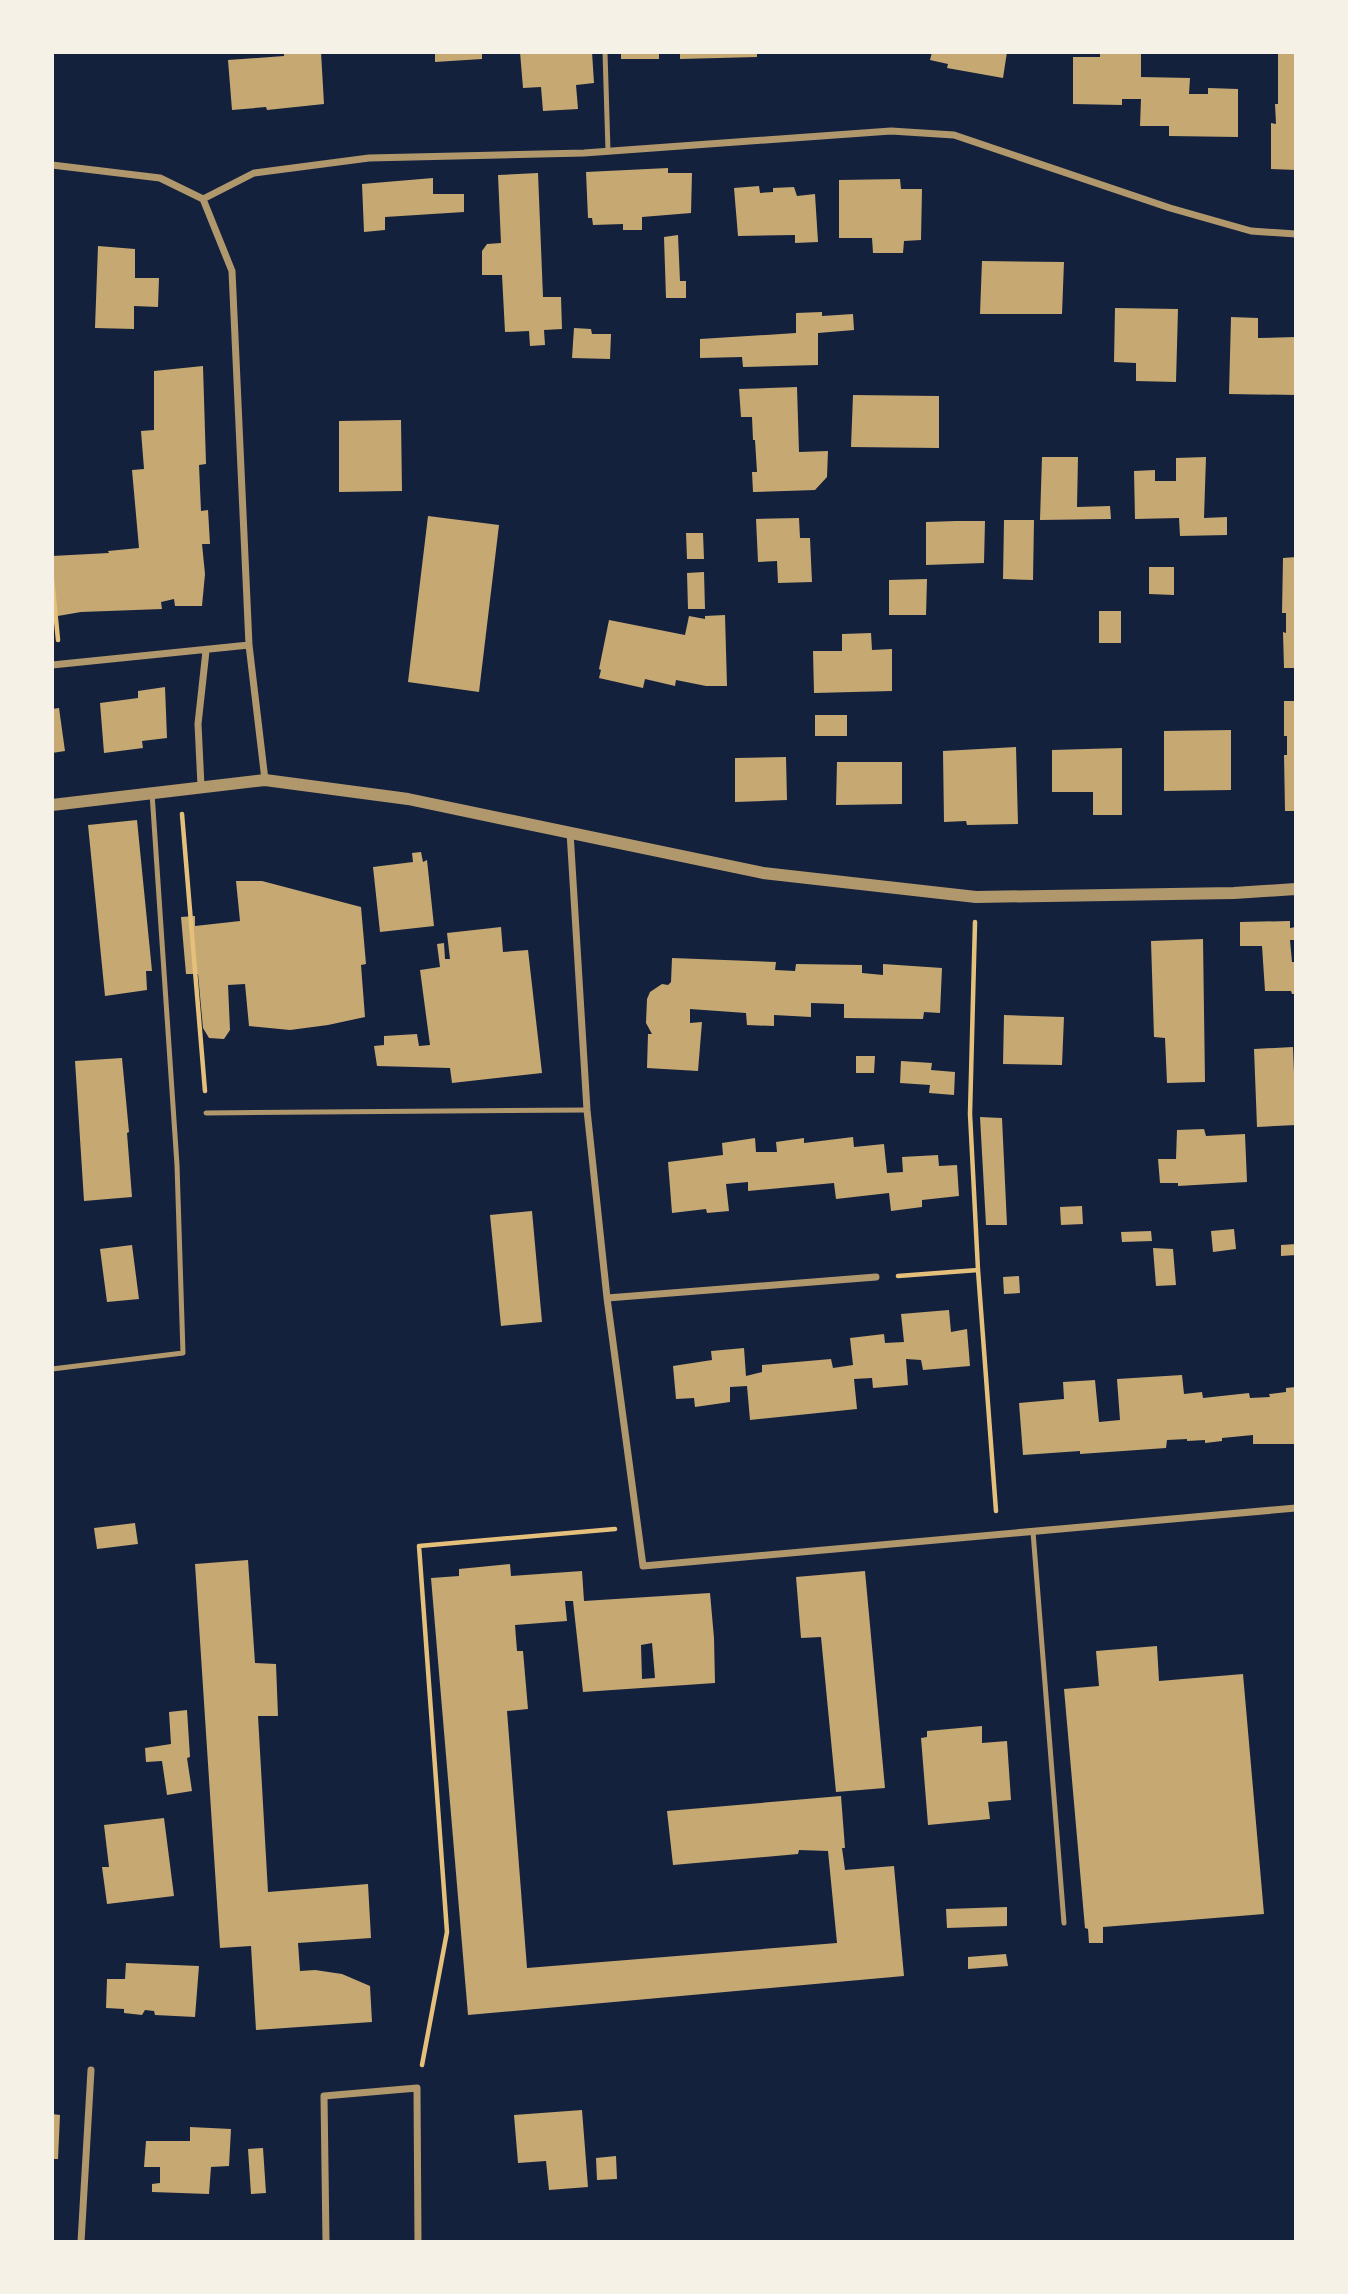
<svg xmlns="http://www.w3.org/2000/svg" width="1348" height="2294" font-family="'Noto Serif',serif">
	<style>
		.building { fill: #c6a872; fill-rule: evenodd }
		.lines { fill: none; stroke-linecap: round; stroke-linejoin: round }
		.path { stroke: #e5c07b; stroke-width: 4.5 }
		.service { stroke: #b1986c; stroke-width: 5 }
		.minor { stroke: #b1986c; stroke-width: 7 }
		.tertiary { stroke: #b1986c; stroke-width: 12 }
	</style>
	<rect width="100%" height="100%" fill="#14213d"/>
	<path class="building" d="M284 52H321L324 104 267 110 266 107 232 110 228 60 284 56Z
		M435 52H482V59L435 62Z
		M520 52H592L594 83 576 85 578 109 543 111 541 87 523 88Z
		M621 52H659V59H621Z
		M680 52H757V57L680 59Z
		M932 52H1007L1003 78 947 68 948 64 930 60Z
		M1278 52H1296V170L1271 169V123L1276 124 1275 104H1278Z
		M1100 54H1141V77L1190 78 1189 94H1208V88L1238 89V137L1169 136V126H1140L1141 99H1122V105L1073 104V57H1100Z
		M668 168V173H692L691 213 642 217V230H623V224L593 225 592 218H588L586 172Z
		M538 173 543 297H561L562 329 544 330 545 345 530 346 529 331 505 332 502 275H482V251L487 244 501 243 498 175Z
		M433 178V194H464V212L385 217V230L364 232 362 184Z
		M900 179 901 189H922L921 240 904 241 903 253H873L872 238H839V180Z
		M759 186 760 193 773 192V188L794 187 797 196 815 194 818 242 795 243V235L738 236 734 188Z
		M678 235 680 281H686V298H666L664 237Z
		M98 246 135 249V278H159L158 307 134 306V329L95 328Z
		M982 261 1064 262 1062 314H980Z
		M1115 308 1178 309 1176 382 1136 381V363L1114 362Z
		M822 312V316L853 314 854 330 818 333V365L743 367 742 357 700 358V339L796 333V313Z
		M1231 317 1258 318V338L1296 337V395L1229 394Z
		M574 328 591 329 592 334H611L610 359 572 358Z
		M203 366 206 464 199 465 201 511 208 510 210 544H202L205 574 202 606H175L174 599 161 602 162 609 81 612 52 617V556L109 553 108 551 139 548 132 470 144 469 141 431 154 430V371Z
		M797 387 799 452 828 451 827 477 815 490 753 492 752 472H757L755 440H753L752 417H741L739 389Z
		M853 395 939 396V448L851 447Z
		M401 420 402 491 339 492V421Z
		M1042 457H1078L1077 507 1110 506 1111 519 1040 520Z
		M1206 457 1204 518 1227 517V535L1180 536 1179 518 1135 519 1134 471 1155 470V481H1176V458Z
		M428 516 499 525 479 692 408 682Z
		M799 518 800 538H810L812 582 778 583 777 561 758 562 756 519Z
		M1004 520H1034L1033 580 1003 579Z
		M956 521H985L984 563 926 565V522Z
		M686 533H703L704 559H687Z
		M1296 557V668H1284L1283 632 1286 633V613H1282L1283 558Z
		M1149 567H1174V595L1149 594Z
		M704 572 705 609H688L687 573Z
		M927 579 926 615H889V580Z
		M1099 611H1121V643H1099Z
		M725 615 727 686H706L676 680 675 686 645 679 643 688 599 678 601 670 599 669 609 620 685 635 689 616 705 619V616Z
		M871 633 872 650 892 649V691L814 693 813 651H842V634Z
		M165 687 167 738 142 741 143 748 104 753 100 703 138 698V691Z
		M1284 701H1296V811H1285L1284 755H1287V736H1284Z
		M59 708 65 751 52 753V709Z
		M815 715H847V736H815Z
		M1231 730V790L1164 791V731Z
		M1016 747 1018 824 967 825 966 821 944 822 943 751Z
		M1122 748V815H1093V792H1052V750Z
		M786 757 787 800 735 802V758Z
		M837 762H902V804L836 805Z
		M137 820 152 971H146L147 990 105 996 88 825Z
		M421 852 423 862 427 860 434 926 380 932 373 867 413 862 412 853Z
		M236 881H262L361 907 366 964 361 965 365 1017 328 1025 290 1030 249 1026 245 984 228 985 230 1030 224 1039 209 1038 203 1028 198 974H186L181 917 195 916V926L240 921Z
		M1290 921V928L1296 927V940H1290L1292 962H1296V994H1292L1291 991H1265L1262 946H1240V922Z
		M501 927 503 952 528 950 542 1073 452 1083 450 1068 377 1066 374 1046 384 1045V1036L417 1034 419 1046 430 1045 420 970 440 967 437 944 444 943 445 959H450L447 933Z
		M1203 939 1205 1082 1167 1083 1165 1038 1154 1037 1151 941Z
		M672 958 776 962 775 970 795 971 796 964 862 965V973L883 975V964L942 968 940 1013 924 1012 923 1019 844 1018V1004L811 1003V1017L774 1015V1026L747 1025 746 1013 690 1009V1023L702 1022 698 1071 647 1068 648 1034H652L646 1023 647 999 650 992 662 984 668 985 671 982Z
		M1004 1015 1064 1017 1062 1065 1003 1064Z
		M1293 1047 1296 1125 1257 1127 1254 1049Z
		M856 1056H875L874 1073H856Z
		M122 1058 129 1132 127 1133 132 1197 84 1201 75 1061Z
		M901 1061 932 1063 931 1070 955 1072 954 1095 929 1093 930 1085 900 1083Z
		M980 1117 1002 1118 1007 1225H986Z
		M1204 1129 1206 1136 1245 1134 1247 1182 1178 1186V1183H1160L1158 1159H1176L1177 1130Z
		M853 1137 854 1147 884 1144 887 1173 903 1172 902 1157 938 1155 939 1166 957 1165 959 1196 922 1200V1207L891 1211 889 1193 836 1199 834 1183 748 1191V1182L726 1184 729 1211 707 1213 706 1209 672 1213 668 1162 723 1155 722 1143 755 1138 756 1152H777L776 1142 804 1138V1143Z
		M1082 1206 1083 1224 1061 1225 1060 1207Z
		M532 1211 542 1322 501 1326 490 1215Z
		M1234 1229 1236 1249 1213 1252 1211 1231Z
		M1151 1231 1152 1241 1122 1242 1121 1232Z
		M1296 1244V1255L1281 1256V1245Z
		M132 1245 139 1299 107 1302 100 1249Z
		M1153 1248 1173 1249 1176 1285 1156 1286Z
		M1019 1276 1020 1293 1004 1294 1003 1277Z
		M949 1310 951 1332 967 1329 970 1366 923 1370 921 1360 906 1359 908 1385 873 1388 872 1378 854 1379 857 1409 750 1420 747 1386 730 1387V1402L695 1407 694 1398 676 1399 673 1366 712 1360 711 1351 744 1348 746 1376 762 1372V1365L831 1359 833 1368 853 1365 850 1338 884 1334 885 1343 904 1342 901 1314Z
		M1182 1375 1184 1394 1202 1392 1203 1398 1249 1393 1250 1398 1270 1397 1269 1394 1286 1392V1388L1296 1387V1444H1253V1435L1222 1438V1441L1205 1443V1440L1187 1441V1439L1167 1440 1166 1448 1080 1454V1451L1023 1455 1019 1403 1064 1399 1063 1382 1095 1380 1099 1422 1120 1420 1117 1379Z
		M135 1523 138 1544 97 1549 94 1528Z
		M248 1560 255 1663 276 1664 278 1716H258L268 1892 368 1884 371 1938 298 1943 300 1971 315 1970 342 1974 370 1986 372 2022 256 2030 251 1946 220 1948 195 1564Z
		M510 1564 511 1576 582 1571 584 1601 710 1593 714 1638 715 1683 583 1692 573 1601H565L567 1621 515 1625 517 1651H523L528 1709 507 1711 527 1968 837 1943 828 1851 799 1850 798 1854 673 1865 667 1811 841 1796 845 1848H842L845 1870 894 1866 904 1976 468 2015 431 1578 459 1576V1569ZM652 1643 655 1678 642 1679 641 1645Z
		M865 1571 885 1788 836 1792 821 1637 801 1638 796 1577Z
		M1157 1646 1159 1681 1243 1674 1264 1914 1103 1927V1943H1089L1088 1929 1085 1928 1064 1689 1099 1686 1096 1651Z
		M187 1710 190 1757 187 1758 192 1791 167 1795 162 1761 146 1762 145 1748 171 1744 169 1712Z
		M982 1726V1743L1007 1741 1011 1800 988 1802 990 1819 928 1825 921 1738 927 1737V1731Z
		M164 1818 174 1896 107 1904 102 1867H109L104 1825Z
		M1007 1907V1926L947 1928 946 1909Z
		M1006 1954 1008 1966 968 1969V1957Z
		M126 1963 199 1966 195 2017 155 2015 154 2011 145 2010 142 2015 124 2013V2009L106 2008 107 1979H125Z
		M582 2110 588 2187 549 2190 546 2161 518 2163 514 2115Z
		M52 2114 60 2115 58 2159H52Z
		M190 2127 231 2129 229 2166 211 2167 209 2194 152 2192V2184L160 2183V2167H144L146 2141H190Z
		M263 2148 266 2193 251 2194 248 2149Z
		M616 2156 617 2179 597 2180 596 2158Z"/>
	<g class="lines">
		<path class="path" d="M52 578 58 640
			M182 814 205 1091
			M975 922 970 1114 978 1270 996 1511
			M898 1276 978 1270
			M422 2065 447 1932 419 1546 615 1529"/>
		<path class="service" d="M605 52 608 151
			M206 1113 587 1110
			M52 1369 183 1353 177 1165 152 793
			M1033 1532 1064 1923"/>
		<path class="minor" d="M52 165 160 178 203 199 232 271 249 645 265 780
			M203 199 254 173 369 158 584 153 891 131 954 135 1170 208 1251 231 1296 234
			M52 665 249 645
			M201 786 198 724 206 651
			M570 832 587 1110 607 1298 643 1566 1296 1508
			M607 1298 876 1277
			M81 2242 91 2070
			M326 2242 324 2096 417 2088 418 2242"/>
		<path class="tertiary" d="M52 805 265 780 408 799 763 873 976 897 1234 893 1296 889"/>
	</g>
	<rect width="1348" height="2294" fill="none" stroke="#f6f1e7" stroke-width="108"/>
</svg>
